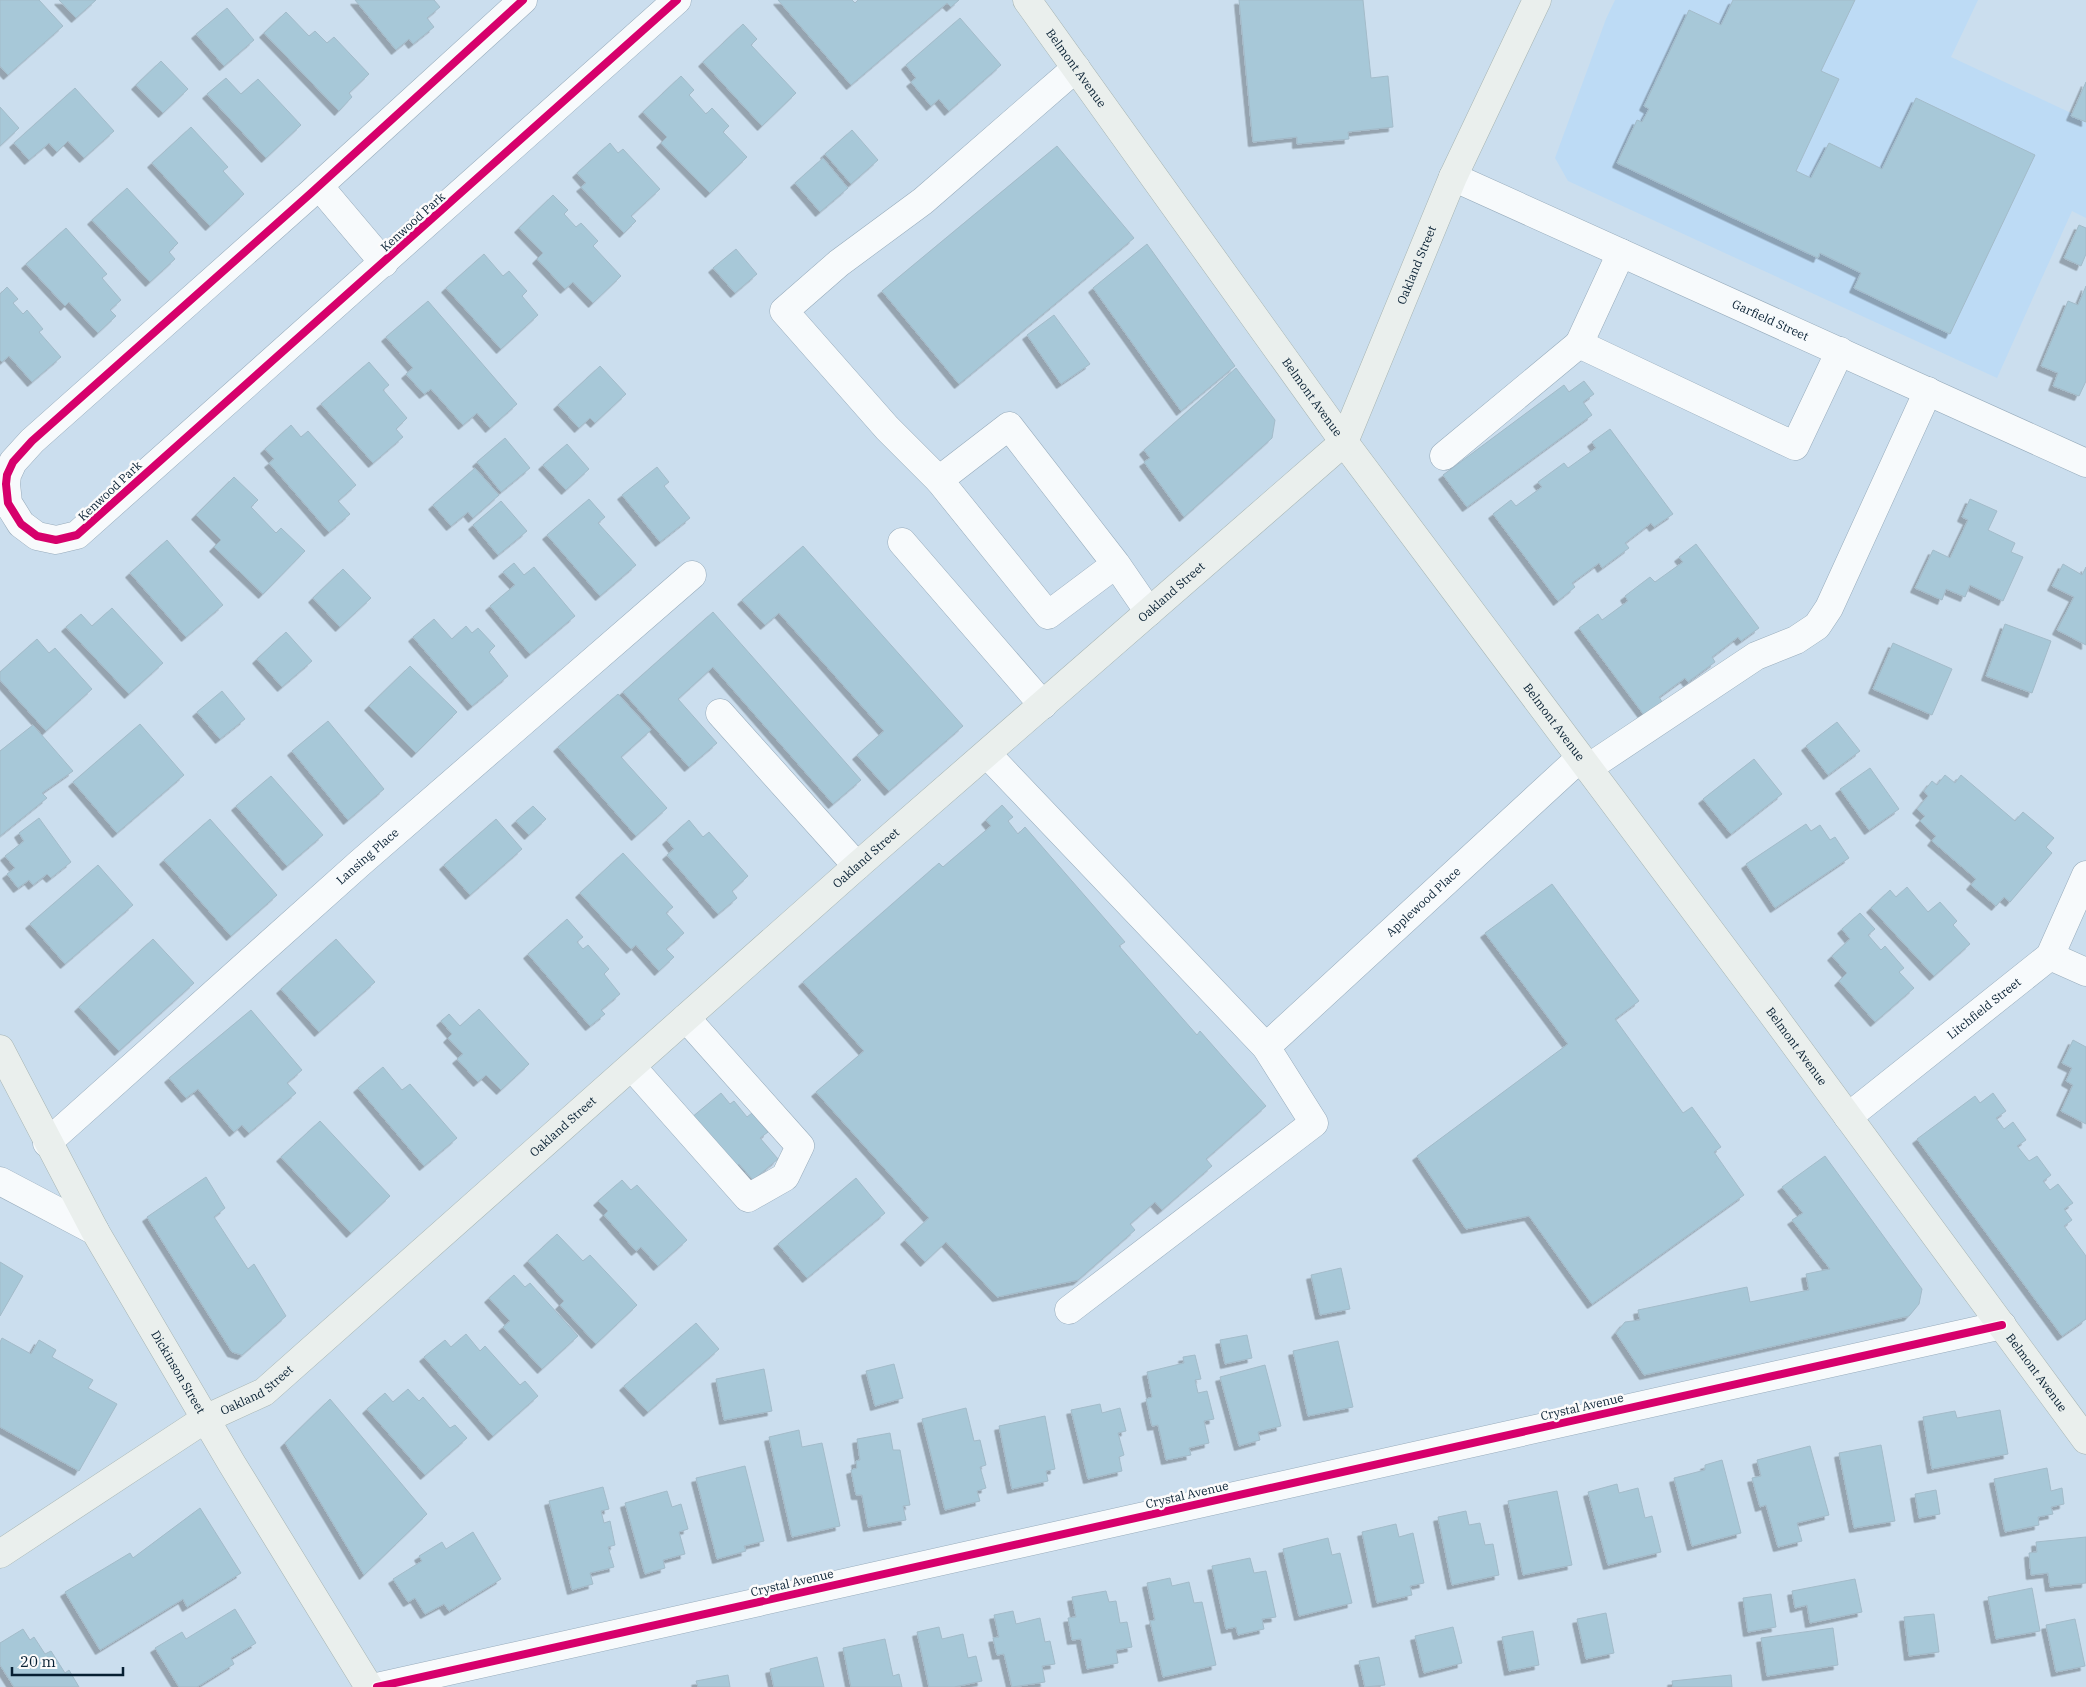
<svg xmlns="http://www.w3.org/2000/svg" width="2086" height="1687" font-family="'IBM Plex Serif',serif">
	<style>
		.built { fill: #bddbf5 }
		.building { fill: #a7c8d8; stroke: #a3bbc9; filter: url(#shadow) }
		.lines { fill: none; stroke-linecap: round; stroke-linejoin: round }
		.minor-casing { stroke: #97abbb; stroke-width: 29 }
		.major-casing { stroke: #a6b4b3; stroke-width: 29 }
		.minor { stroke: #f7fafc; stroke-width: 28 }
		.major { stroke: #eaefed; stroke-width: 28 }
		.cycleway-casing { stroke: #fbfbfb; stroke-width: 11 }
		.cycleway { stroke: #d6006c; stroke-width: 8 }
		.labels { text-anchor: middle; stroke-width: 5; stroke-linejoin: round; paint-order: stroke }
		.street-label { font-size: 12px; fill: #071f32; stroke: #fbfbfb }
	</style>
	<defs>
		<filter id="shadow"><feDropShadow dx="-4.5" dy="4.5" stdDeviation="0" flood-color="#0004"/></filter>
	</defs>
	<rect width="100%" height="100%" fill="#cbdeee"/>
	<path class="built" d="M1615 0H1978L1951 57 2086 120V218L2072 211 1997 378 1568 181 1555 158 1606 19Z"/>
	<path class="building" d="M0 0H39L63 26 8 75 0 66Z
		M59 0H96L76 18Z
		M355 0H434L440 7 427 18 434 27 413 44 409 39 396 50Z
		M778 0H852L855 3 858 0H959L951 7 947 3 851 85Z
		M1239 0H1363L1371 78 1388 76 1393 127 1348 132 1349 139 1297 144V137L1253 142Z
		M1733 0H1855L1821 71 1839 79 1796 171 1811 178 1829 143 1882 169 1916 98 2035 155 1950 334 1854 288 1861 273 1820 253 1818 258 1617 163 1637 120 1642 122 1649 109 1644 106 1689 10 1721 25Z
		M227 8 254 40 224 66 196 34Z
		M286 12 309 36 315 31 327 43 334 37 369 74 349 93 352 97 339 111 264 33Z
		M960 18 1001 65 949 111 939 99 931 106 911 82 916 78 906 65Z
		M743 24 757 39 751 45 796 93 762 126 703 62Z
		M161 61 188 89 163 113 136 85Z
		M681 76 694 90 689 95 706 114 712 108 729 126 723 132 747 157 710 193 661 143 667 137 643 112Z
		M226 78 241 94 258 79 301 125 266 158 207 94Z
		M2086 82V122L2071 116Z
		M75 88 114 131 84 158 68 141 57 152 49 143 29 160 14 143Z
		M0 107 19 128 0 146Z
		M191 127 228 167 223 171 244 194 210 226 152 163Z
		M852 130 878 160 851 184 825 154Z
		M610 143 618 153 623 149 660 189 631 216 636 221 624 233 581 187 586 183 577 173Z
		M1057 146 1134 238 959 384 882 291Z
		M823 158 848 188 820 212 795 183Z
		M127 188 178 243 169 252 175 259 150 282 92 220Z
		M553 195 568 210 564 214 576 227 581 223 598 241 593 246 621 276 593 303 573 282 565 289 537 259 543 253 519 228Z
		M2079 225 2086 228V254L2081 266 2064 258Z
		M66 228 107 274 102 278 121 300 110 310 116 316 98 333 69 302 65 306 26 264Z
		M1147 244 1235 366 1181 411 1093 288Z
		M736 249 757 274 735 293 713 268Z
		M484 254 503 276 509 271 527 291 522 296 538 315 501 349 446 288Z
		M2086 286V381L2079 396 2053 386 2058 373 2041 366 2068 301 2078 305Z
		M7 287 18 299 13 303 23 314 27 310 43 329 39 332 61 357 32 382 9 356 2 362 0 360V294Z
		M428 301 517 404 490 428 477 413 463 425 431 389 424 394 406 374 413 368 386 337Z
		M1054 315 1090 364 1061 384 1027 335Z
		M369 362 389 385 383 390 407 418 396 429 403 437 373 463 321 404Z
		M600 366 626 394 595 423 590 418 579 428 558 405Z
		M1236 368 1275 420 1272 438 1184 517 1144 462 1150 458 1144 450Z
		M1584 381 1594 394 1583 402 1592 415 1467 507 1443 475 1564 385 1569 392Z
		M291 425 301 437 308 431 356 485 338 501 350 514 329 532 269 463 274 459 265 449Z
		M1610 429 1673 514 1654 527 1651 523 1625 543 1629 548 1602 568 1599 563 1572 583 1575 587 1558 601 1493 514 1511 500 1516 506 1542 487 1538 482 1564 463 1568 468 1596 448 1592 442Z
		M505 438 530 468 501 492 477 462Z
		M567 444 589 469 566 490 543 465Z
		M657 467 669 482 664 486 690 518 660 542 622 495Z
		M475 468 499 495 473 518 468 512 451 526 433 505Z
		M234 477 258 500 251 507 276 533 281 528 305 551 263 594 214 547 221 540 196 515Z
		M589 499 605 517 598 523 636 565 600 596 547 535Z
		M1970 499 1997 511 1988 530 2015 543 2011 552 2023 557 2003 601 1970 585 1965 597 1946 589 1942 600 1915 588 1933 550 1950 558 1968 520 1962 517Z
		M501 501 527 531 498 555 473 525Z
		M167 540 223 605 186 637 130 573Z
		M1696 544 1759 628 1741 641 1738 637 1712 657 1715 662 1688 682 1685 678 1659 697 1662 702 1644 715 1579 628 1598 614 1602 620 1628 601 1625 596 1650 577 1655 582 1683 562 1679 557Z
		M803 546 963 726 889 791 857 755 884 731 779 613 765 625 742 600Z
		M514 563 524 575 534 567 575 616 530 654 490 606 515 585 503 572Z
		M2063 564 2082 575 2086 567V645L2057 630 2074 597 2052 586Z
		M343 569 371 598 340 627 313 598Z
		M112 608 163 663 129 694 66 627 81 614 92 626Z
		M713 612 861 780 833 804 713 667 678 699 717 743 689 767 623 692Z
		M434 619 452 639 466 626 472 633 478 628 495 646 489 652 508 676 472 706 413 637Z
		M2005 624 2051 641 2032 693 1986 676Z
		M286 632 312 661 282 687 257 659Z
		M37 639 49 653 55 648 92 689 46 731 0 680V672Z
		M1893 643 1952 669 1932 715 1873 689Z
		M410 666 457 712 416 753 369 706Z
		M222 691 245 719 220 739 197 712Z
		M618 694 651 730 621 757 667 808 636 836 558 747Z
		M328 721 384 789 348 820 292 751Z
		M1837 722 1860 751 1828 775 1806 746Z
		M140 724 184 775 117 833 73 782Z
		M33 725 73 771 42 793 47 798 0 836V751Z
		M1754 759 1782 794 1731 834 1703 799Z
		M1870 768 1899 809 1869 830 1840 789Z
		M1945 775 1955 783 1961 775 2015 821 2023 812 2054 838 2046 847 2052 853 2010 902 2004 897 1996 906 1971 885 1976 879 1932 841 1936 836 1920 821 1925 816 1917 809 1928 796 1924 791 1932 781 1937 785Z
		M271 776 323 835 287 866 236 806Z
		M1002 805 1013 817 1008 821 1018 834 1025 827 1125 942 1119 946 1197 1035 1200 1031 1266 1106 1206 1159 1212 1166 1162 1210 1155 1202 1130 1224 1135 1230 1078 1280 997 1297 946 1242 925 1262 905 1240 929 1218 816 1092 864 1051 803 982 939 863 943 867 991 826 986 820Z
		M533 806 546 819 529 835 516 821Z
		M39 818 71 862 51 878 47 874 33 885 29 880 18 888 7 874 15 868 5 856 24 841 19 833Z
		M210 819 277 895 231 936 164 860Z
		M496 819 522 849 470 895 444 865Z
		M689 820 703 837 709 832 748 876 732 891 737 898 718 914 667 855 674 849 667 840Z
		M1806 824 1811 831 1820 825 1830 840 1835 837 1849 858 1775 908 1746 864Z
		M623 853 673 907 666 913 684 933 666 949 674 957 659 971 636 945 631 949 580 893Z
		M98 865 133 905 65 964 30 924Z
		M1552 884 1639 1001 1615 1019 1683 1113 1692 1107 1721 1147 1714 1152 1744 1195 1592 1304 1529 1216 1466 1229 1417 1156 1568 1044 1485 933Z
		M1907 887 1928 912 1940 902 1957 921 1953 925 1970 944 1934 976 1871 908 1890 890 1896 897Z
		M1860 913 1875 929 1868 935 1881 950 1885 946 1904 968 1899 972 1914 988 1875 1022 1839 981 1847 973 1832 956 1850 939 1842 929Z
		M567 919 583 937 577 942 583 949 588 945 609 969 604 974 620 994 601 1010 605 1014 590 1026 528 954Z
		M153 939 194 983 119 1051 79 1007Z
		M336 939 375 982 319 1032 281 989Z
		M479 1009 529 1064 501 1090 486 1075 478 1082 457 1059 463 1054 448 1038 452 1034 441 1021 449 1014 460 1026Z
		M251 1010 302 1070 287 1083 296 1093 249 1133 242 1125 234 1132 198 1089 186 1098 169 1078Z
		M2073 1040 2086 1047V1124L2061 1111 2073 1085 2066 1081 2072 1068 2062 1063Z
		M383 1067 402 1090 410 1084 457 1138 424 1166 358 1088Z
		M721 1093 730 1104 734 1101 747 1117 752 1113 768 1132 760 1138 778 1159 753 1180 739 1164 734 1168 691 1118Z
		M1993 1093 2006 1111 1996 1118 2004 1129 2013 1122 2026 1140 2017 1146 2029 1161 2037 1156 2051 1175 2043 1181 2050 1190 2058 1184 2073 1203 2064 1209 2072 1220 2064 1226 2086 1256V1319L2062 1336 1917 1139 1975 1096 1980 1103Z
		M320 1121 390 1196 351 1233 281 1157Z
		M1825 1156 1922 1289 1919 1304 1909 1316 1644 1375 1616 1333 1625 1322 1640 1320 1638 1310 1747 1287 1750 1302 1809 1290 1806 1274 1830 1269 1792 1220 1803 1213 1782 1187Z
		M206 1177 225 1208 214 1217 248 1269 254 1264 286 1316 242 1355 232 1352 147 1217Z
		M856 1178 885 1213 807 1278 778 1244Z
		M622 1180 631 1190 637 1185 687 1240 658 1266 641 1247 636 1251 604 1215 608 1211 598 1201Z
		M557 1234 583 1261 590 1255 637 1305 596 1344 560 1305 564 1301 528 1261Z
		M0 1262 23 1276 0 1316Z
		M1341 1268 1350 1309 1320 1315 1311 1275Z
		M514 1275 525 1287 530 1283 578 1336 542 1369 503 1327 510 1321 489 1298Z
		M696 1323 719 1349 648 1412 624 1386Z
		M466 1334 480 1351 485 1346 520 1385 525 1381 538 1396 493 1436 424 1357 445 1340 451 1347Z
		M1247 1335 1252 1358 1225 1364 1220 1340Z
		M2 1338 31 1354 39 1340 56 1350 52 1357 93 1380 88 1388 117 1404 79 1471 0 1427V1342Z
		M1338 1341 1353 1407 1308 1416 1293 1351Z
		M1195 1355 1201 1379 1195 1380 1198 1393 1207 1391 1214 1419 1204 1421 1209 1443 1189 1448 1191 1455 1166 1460 1158 1425 1152 1426 1146 1399 1152 1397 1147 1372 1184 1363 1183 1357Z
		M894 1364 903 1398 875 1406 866 1371Z
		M1265 1365 1281 1426 1258 1432 1260 1440 1239 1446 1220 1377Z
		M764 1369 772 1411 724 1420 716 1379Z
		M408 1389 419 1401 423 1397 450 1428 455 1425 467 1438 425 1475 367 1409 385 1393 393 1402Z
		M330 1399 427 1514 364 1575 285 1443Z
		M1100 1404 1102 1413 1120 1408 1126 1431 1118 1433 1124 1455 1119 1457 1122 1471 1088 1479 1071 1410Z
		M966 1408 974 1441 980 1440 986 1465 980 1467 986 1488 977 1491 980 1501 945 1510 922 1419Z
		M2000 1410 2008 1454 1932 1469 1923 1417 1955 1411 1957 1418Z
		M1045 1416 1055 1469 1046 1471 1048 1481 1012 1489 999 1426Z
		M799 1430 802 1447 822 1443 840 1526 792 1537 769 1437Z
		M890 1433 893 1450H900L910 1505 903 1506 906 1520 868 1527 862 1495H856L851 1470 857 1468 856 1461 860 1460 857 1439Z
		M1881 1445 1895 1521 1854 1528 1839 1453Z
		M1810 1446 1829 1515 1797 1523 1802 1541 1778 1547 1766 1505 1760 1507 1752 1478 1761 1476 1757 1460Z
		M1722 1460 1741 1533 1692 1546 1674 1478 1705 1470V1465Z
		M745 1466 764 1541 744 1546 746 1551 717 1559 696 1478Z
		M2047 1468 2051 1491 2062 1488 2064 1504 2051 1507 2053 1514 2038 1517 2039 1525 2005 1532 1994 1479Z
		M1617 1484 1619 1493 1638 1488 1645 1518 1652 1516 1661 1552 1608 1565 1588 1492Z
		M603 1487 609 1509 601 1511 604 1523 610 1521 615 1545 608 1547 614 1567 590 1573 593 1584 572 1590 549 1501Z
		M1936 1490 1940 1514 1919 1518 1915 1494Z
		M667 1491 672 1507 681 1504 688 1529 679 1532 685 1554 663 1560 665 1568 645 1574 625 1503Z
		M1557 1491 1572 1565 1523 1575 1508 1501Z
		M200 1508 241 1573 187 1607 183 1599 100 1650 65 1592 130 1553 133 1558Z
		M1466 1511 1469 1525 1480 1523 1485 1545 1493 1544 1499 1575 1452 1585 1438 1517Z
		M1396 1524 1399 1537 1413 1533 1424 1583 1410 1586 1412 1595 1377 1603 1362 1532Z
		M473 1532 501 1579 449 1611 444 1604 425 1614 415 1598 408 1602 393 1579 422 1561 419 1556 442 1542 446 1549Z
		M2086 1537V1583L2050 1587 2048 1573 2031 1575 2029 1553 2037 1552 2036 1542Z
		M1328 1538 1332 1555 1340 1553 1352 1603 1299 1616 1283 1549Z
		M1250 1558 1254 1573 1266 1571 1276 1617 1262 1619 1264 1629 1238 1635 1236 1627 1226 1629 1212 1566Z
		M1170 1578 1172 1586 1189 1582 1194 1603 1202 1602 1216 1665 1163 1677 1150 1621 1155 1620 1147 1583Z
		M1855 1579 1862 1612 1810 1623 1807 1605 1795 1608 1792 1591Z
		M2032 1588 2040 1631 1996 1639 1988 1597Z
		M1106 1591 1109 1602 1116 1601 1120 1623 1127 1622 1132 1647 1116 1650 1118 1663 1087 1669 1081 1639 1072 1640 1068 1618 1076 1617 1072 1597Z
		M1771 1594 1776 1627 1748 1632 1743 1598Z
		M235 1609 256 1643 231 1658 234 1664 197 1687H179L155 1648 182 1632 186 1639Z
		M1013 1611 1016 1624 1040 1618 1045 1642 1050 1641 1055 1664 1042 1666 1045 1682 1012 1687 1004 1654 997 1655 993 1638 999 1637 994 1615Z
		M1606 1613 1614 1653 1586 1659 1577 1619Z
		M1934 1614 1939 1652 1909 1656 1904 1617Z
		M2075 1619 2085 1666 2056 1672 2046 1625Z
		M939 1627 942 1639 963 1634 968 1658 976 1656 982 1681 954 1687H929L917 1632Z
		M1453 1627 1462 1663 1424 1673 1415 1636Z
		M1833 1628 1838 1665 1767 1676 1761 1638Z
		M23 1629 30 1640 34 1637 45 1654 51 1651 65 1673 69 1670 79 1687H14L0 1665V1643Z
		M1533 1631 1539 1665 1509 1671 1502 1637Z
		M885 1639 893 1676 899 1674 902 1687H851L843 1648Z
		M817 1657 824 1687H774L770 1669Z
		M1379 1657 1385 1685 1365 1687 1359 1661Z
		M728 1675 730 1687H698L696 1681Z
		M1731 1675 1732 1687H1673L1672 1681Z"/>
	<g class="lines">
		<defs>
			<g id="minor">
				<path d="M523 0 310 194 32 441 13 462 7 475 6 484 8 503 21 524 37 536 56 540 77 535 677 0"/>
				<path id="s1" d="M1453 177 2086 463"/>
				<path d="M319 186 384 263"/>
				<path d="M1579 344 1621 253"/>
				<path d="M1444 456 1579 344 1795 446 1840 351"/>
				<path d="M939 480 887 428 784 311 839 263 923 201 1076 68"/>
				<path d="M902 542 1043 705"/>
				<path d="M1116 564 1048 615 939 480 1009 426 1116 564 1149 612"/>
				<path d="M720 713 857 866"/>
				<path d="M987 754 1266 1047 1314 1123 1069 1310"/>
				<path d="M1588 768 1756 656 1796 640 1817 626 1829 608 1928 391"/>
				<path d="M2050 956 2086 972"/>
				<path id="s2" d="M1266 1047 1580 758"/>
				<path d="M632 1067 748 1198 785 1177 800 1146 686 1018"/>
				<path id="s3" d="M1848 1117 2050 956 2086 875"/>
				<path id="s4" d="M47 1143 360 863 692 575"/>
				<path d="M0 1181 95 1231"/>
				<path d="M377 1687 2002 1325"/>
			</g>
			<g id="major">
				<path id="s5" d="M1027 0 1344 442 1768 1008 2086 1440"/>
				<path id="s6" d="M0 1049 95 1231 232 1464 369 1687"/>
				<path id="s7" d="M0 1554 205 1419 264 1392 857 866 1344 442 1453 177 1537 0"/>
			</g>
		</defs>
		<use href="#minor" class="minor-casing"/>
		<use href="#major" class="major-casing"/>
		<use href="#minor" class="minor"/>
		<use href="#major" class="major"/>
		<defs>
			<path id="cycleway" d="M523 0 310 194 32 441 13 462 7 475 6 484 8 503 21 524 37 536 56 540 77 535 677 0
				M377 1687 2002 1325"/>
		</defs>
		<use href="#cycleway" class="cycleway-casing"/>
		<use href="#cycleway" class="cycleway"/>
	</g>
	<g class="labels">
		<g class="street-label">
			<text dy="4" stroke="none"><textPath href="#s5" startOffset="84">Belmont Avenue</textPath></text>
			<text transform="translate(413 222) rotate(-42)" y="4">Kenwood Park</text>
			<text dy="4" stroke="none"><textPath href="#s7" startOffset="1940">Oakland Street</textPath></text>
			<text dy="4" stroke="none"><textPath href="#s1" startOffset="348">Garfield Street</textPath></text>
			<text dy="4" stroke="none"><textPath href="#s5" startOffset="489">Belmont Avenue</textPath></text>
			<text transform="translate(110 491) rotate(-43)" y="4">Kenwood Park</text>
			<text dy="4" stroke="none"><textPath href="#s7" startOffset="1520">Oakland Street</textPath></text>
			<text dy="4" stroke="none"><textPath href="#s5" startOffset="894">Belmont Avenue</textPath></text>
			<text dy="4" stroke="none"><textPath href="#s4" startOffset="430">Lansing Place</textPath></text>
			<text dy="4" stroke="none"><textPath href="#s7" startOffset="1115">Oakland Street</textPath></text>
			<text dy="4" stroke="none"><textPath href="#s2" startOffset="214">Applewood Place</textPath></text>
			<text dy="4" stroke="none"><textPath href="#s3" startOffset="174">Litchfield Street</textPath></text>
			<text dy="4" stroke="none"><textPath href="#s5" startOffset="1299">Belmont Avenue</textPath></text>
			<text dy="4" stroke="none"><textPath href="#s7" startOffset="710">Oakland Street</textPath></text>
			<text dy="4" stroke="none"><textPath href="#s6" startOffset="369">Dickinson Street</textPath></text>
			<text dy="4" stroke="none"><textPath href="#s5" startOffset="1704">Belmont Avenue</textPath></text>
			<text dy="4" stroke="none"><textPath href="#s7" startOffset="305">Oakland Street</textPath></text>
			<text transform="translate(1582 1407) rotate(-13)" y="4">Crystal Avenue</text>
			<text transform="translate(1187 1495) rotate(-13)" y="4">Crystal Avenue</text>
			<text transform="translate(792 1583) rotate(-13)" y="4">Crystal Avenue</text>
		</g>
	</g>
	<path d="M12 1667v8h111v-8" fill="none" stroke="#071f32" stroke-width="2.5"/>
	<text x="20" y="1667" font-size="15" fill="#071f32" stroke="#fbfbfb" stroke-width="4" paint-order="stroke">20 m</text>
</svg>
